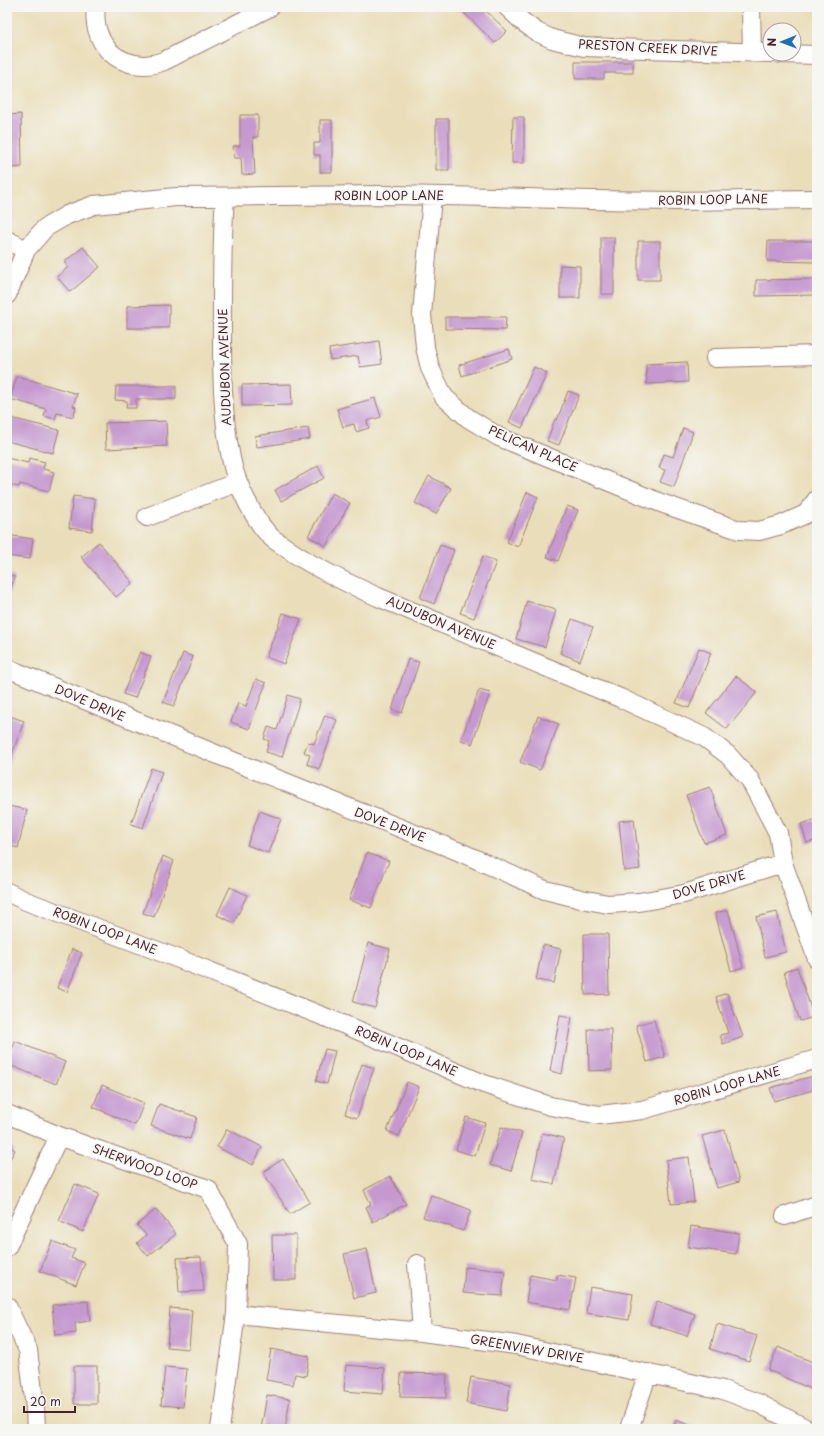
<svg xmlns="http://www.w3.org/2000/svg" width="824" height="1436" font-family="'Playpen Sans',sans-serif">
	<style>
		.building { fill: #c599d0 }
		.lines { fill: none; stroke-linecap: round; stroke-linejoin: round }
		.street-casing { stroke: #9a7e72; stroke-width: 20 }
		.street { stroke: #fff; stroke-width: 18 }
		.labels { text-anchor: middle; stroke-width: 3.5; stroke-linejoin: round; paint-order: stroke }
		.street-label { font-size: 12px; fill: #4a1f2b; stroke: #f6f6f2 }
	</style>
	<rect width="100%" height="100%" fill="#f6f6f2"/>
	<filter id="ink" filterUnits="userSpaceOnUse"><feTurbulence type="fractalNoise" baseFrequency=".025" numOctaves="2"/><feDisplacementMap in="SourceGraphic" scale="8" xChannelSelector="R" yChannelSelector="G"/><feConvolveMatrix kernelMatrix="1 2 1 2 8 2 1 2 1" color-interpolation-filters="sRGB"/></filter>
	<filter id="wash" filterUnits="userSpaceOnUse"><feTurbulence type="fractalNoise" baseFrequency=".012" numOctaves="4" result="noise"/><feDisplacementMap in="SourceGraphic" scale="16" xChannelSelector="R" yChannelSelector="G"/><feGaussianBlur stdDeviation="0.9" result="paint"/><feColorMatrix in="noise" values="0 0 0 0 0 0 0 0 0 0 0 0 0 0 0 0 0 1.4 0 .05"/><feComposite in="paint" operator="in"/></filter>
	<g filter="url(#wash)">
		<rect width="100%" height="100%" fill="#eadeba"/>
		<g id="blocks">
			<path class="building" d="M458 7H482L507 31 495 43Z
				M575 62H633V73H604V79H575Z
				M21 114 22 167 7 168V115Z
				M240 115H258V137H253L255 174 242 175 241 158H234L233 146H240Z
				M513 117H524V163H512Z
				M436 119H449V170H436Z
				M320 120H332V172H320V155H314V143H320Z
				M601 237H614V294H601Z
				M638 241H660V280H638Z
				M768 241H817L816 262 767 261Z
				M83 247 100 267 70 292 57 277 68 267 64 262Z
				M560 265 580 266V298H560Z
				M816 279 817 295 756 296V280Z
				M169 305V328H127V306Z
				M445 317H506L505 330 445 329Z
				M379 341 382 364 360 367 358 356 330 360 329 349Z
				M509 349 512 359 462 376 459 365Z
				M687 362 688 382 647 384 646 364Z
				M534 367 547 373 522 428 509 422Z
				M17 376 77 394 73 406 76 407 73 417 57 413 55 419 44 416 46 409 10 399Z
				M291 384 292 405 242 406V385Z
				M116 386H176V399H136V408H126L127 401 115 400Z
				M568 391 579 395 559 445 547 441 555 419 557 420Z
				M375 398 381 417 367 421 369 428 356 432 354 424 343 427 337 409Z
				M7 417 59 430 53 453 7 441Z
				M166 421 167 446 106 449 105 423Z
				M308 428 310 439 257 447 255 436Z
				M683 428 693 432 674 487 660 482 665 470 659 468 664 454 673 457Z
				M7 458 28 463 29 458 45 462 43 469 54 472 49 491 20 484 19 487 7 484Z
				M318 466 324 478 281 501 275 490Z
				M429 476 451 488 436 514 415 503Z
				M527 492 538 497 518 547 507 542Z
				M332 493 350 503 326 546 308 536Z
				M73 496 95 499 92 531 69 528Z
				M567 506 578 510 558 561 547 557Z
				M7 535 33 539 30 559 7 556Z
				M99 542 133 583 116 597 81 557Z
				M440 545 454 550 434 604 420 598Z
				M483 556 496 562 474 618 460 613Z
				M7 574 15 577 7 599Z
				M527 601 556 610 545 647 516 639Z
				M283 613 301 619 284 664 266 657Z
				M572 619 593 627 580 661 560 653Z
				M699 648 711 653 689 708 676 703Z
				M140 652 151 657 135 698 123 694Z
				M183 653 193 657 174 706 163 702Z
				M408 659 419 662 402 713 392 710Z
				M736 676 757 692 727 729 706 713Z
				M256 679 266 683 249 729 231 722 238 703 246 706Z
				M479 690 490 693 472 744 461 740Z
				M288 695 300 699 282 757 266 752 269 741 264 739 268 727 277 730Z
				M7 715 24 721 7 768Z
				M325 715 337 720 319 769 307 764 310 755 304 752 308 742 314 744Z
				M538 716 559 724 540 770 520 762Z
				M151 768 162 772 143 828 131 824Z
				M710 787 727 835 704 843 686 795Z
				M9 806 27 810 18 848 7 845V814Z
				M260 811 281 819 268 853 247 845Z
				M634 819 640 869 624 871 619 821Z
				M817 819V840L807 843 801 824Z
				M367 853 389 861 371 908 349 900Z
				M163 856 174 861 154 917 143 913Z
				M230 887 247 895 234 923 217 915Z
				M728 910 743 967 731 971 715 913Z
				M777 912 786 952 765 957 756 917Z
				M584 934H608L609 994 585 995Z
				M368 943 390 949 375 1008 353 1002Z
				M543 945 561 949 554 983 536 980Z
				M72 949 82 953 67 992 57 988Z
				M797 967 814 1017 800 1021 784 972Z
				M727 993 743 1037 723 1044 720 1035 728 1033 716 997Z
				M560 1015 572 1017 562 1074 550 1071Z
				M654 1020 665 1057 647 1062 636 1025Z
				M588 1029H611L612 1070 589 1071Z
				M15 1041 65 1062 56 1084 7 1064Z
				M325 1049 335 1051 327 1084 316 1081Z
				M362 1064 374 1068 357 1118 345 1114Z
				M817 1075V1089L774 1101 770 1088Z
				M407 1082 419 1087 399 1136 387 1131Z
				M102 1085 144 1103 135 1125 93 1107Z
				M159 1104 197 1117 190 1139 151 1126Z
				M466 1117 485 1123 475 1156 456 1150Z
				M501 1127 522 1133 511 1171 490 1165Z
				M227 1129 262 1147 253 1165 217 1147Z
				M725 1130 739 1182 717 1188 702 1136Z
				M542 1133 564 1138 554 1184 532 1179Z
				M7 1145 15 1150 7 1164Z
				M689 1157 694 1202 671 1204 666 1160Z
				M283 1159 310 1202 290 1214 263 1172Z
				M390 1176 406 1204 373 1222 366 1207 371 1204 364 1190Z
				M75 1184 99 1194 83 1232 59 1221Z
				M431 1195 471 1210 463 1231 423 1217Z
				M156 1209 176 1234 148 1256 137 1243 146 1235 137 1225Z
				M691 1226 739 1233 736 1254 688 1247Z
				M272 1235H296V1280H273Z
				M52 1241 75 1250 71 1258 85 1263 76 1285 40 1271Z
				M367 1249 376 1293 354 1298 344 1254Z
				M201 1257 204 1291 179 1292 177 1258Z
				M465 1267 505 1271 502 1296 463 1293Z
				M530 1275 557 1280V1275L576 1278 570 1310 526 1302Z
				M590 1287 633 1294 629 1320 586 1313Z
				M88 1301 90 1321 75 1323 76 1333 55 1335 52 1305Z
				M657 1301 695 1314 687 1336 650 1324Z
				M170 1308 192 1310 189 1349 167 1347Z
				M717 1324 757 1336 749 1361 710 1349Z
				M778 1347 817 1364V1387L815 1391 768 1370Z
				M271 1349 309 1356 306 1376 295 1374 293 1385 266 1380Z
				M346 1365 385 1368 383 1394 344 1391Z
				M74 1366H97V1404H74Z
				M165 1367 187 1369 183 1407 161 1405Z
				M401 1373 447 1374 446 1398 400 1397Z
				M471 1377 511 1384 506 1411 466 1403Z
				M267 1395 290 1399 285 1429H261Z
				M676 1420 700 1429H673Z"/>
		</g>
	</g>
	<g filter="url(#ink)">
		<use href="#blocks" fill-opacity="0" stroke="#9a7e72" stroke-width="1"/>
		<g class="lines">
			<defs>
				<path id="street" d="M96 7C95 15 95 24 98 32 107 61 138 71 164 61L270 7
					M507 7 523 22 537 32 552 39 584 47 770 53
					M751 7 752 53
					M781 54 817 55
					M432 196 422 315 425 347 430 368 444 397 468 418 499 437 661 503 739 530 759 531 781 525 806 514 817 499
					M225 197C222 236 222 274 222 313 222 361 221 410 231 458 235 481 254 521 272 538 277 542 284 546 289 550 317 569 347 583 378 597L620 698 704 737 728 755 750 780 778 833 783 863 817 959
					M7 240 26 250
					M7 295 26 250 45 228 67 215 94 205 176 197 390 195 495 197 589 200 677 201 817 199
					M715 358 817 355
					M147 517 238 482
					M7 668 245 766 460 852 545 890 581 899 608 904 639 902 684 894 783 863
					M7 892 26 901 179 959 350 1027 484 1084 550 1106 600 1115 642 1110 817 1059
					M7 1114 59 1136 208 1189 238 1244 236 1314 220 1429
					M785 1216 817 1205
					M7 1247 59 1136
					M417 1264 422 1332
					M7 1306 28 1350 35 1408 36 1429
					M236 1314 422 1332 516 1345 723 1390 760 1404 807 1429
					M629 1429 648 1373"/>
			</defs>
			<use href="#street" class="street-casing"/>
			<use href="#street" class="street"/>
		</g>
	</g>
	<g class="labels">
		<g class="street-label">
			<text transform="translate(648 48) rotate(3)" y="4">PRESTON CREEK DRIVE</text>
			<text x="389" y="200">ROBIN LOOP LANE</text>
			<text transform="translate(713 200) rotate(-1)" y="4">ROBIN LOOP LANE</text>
			<text transform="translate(225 367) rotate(-92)" y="4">AUDUBON AVENUE</text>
			<text transform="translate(533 449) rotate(24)" y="4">PELICAN PLACE</text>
			<text transform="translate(441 623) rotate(23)" y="4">AUDUBON AVENUE</text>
			<text transform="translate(90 703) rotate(23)" y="4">DOVE DRIVE</text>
			<text transform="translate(390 825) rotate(21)" y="4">DOVE DRIVE</text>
			<text transform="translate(709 885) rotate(-16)" y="4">DOVE DRIVE</text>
			<text transform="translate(105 931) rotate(21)" y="4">ROBIN LOOP LANE</text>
			<text transform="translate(406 1051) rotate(23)" y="4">ROBIN LOOP LANE</text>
			<text transform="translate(727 1086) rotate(-16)" y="4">ROBIN LOOP LANE</text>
			<text transform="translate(145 1167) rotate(20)" y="4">SHERWOOD LOOP</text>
			<text transform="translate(527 1349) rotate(10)" y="4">GREENVIEW DRIVE</text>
		</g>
	</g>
	<rect width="824" height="1436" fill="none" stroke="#f6f6f2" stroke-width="24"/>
	<g transform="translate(782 42) rotate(269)"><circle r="19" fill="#f6f6f2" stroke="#b1a0a2"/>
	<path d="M0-3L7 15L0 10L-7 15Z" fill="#1f6fb2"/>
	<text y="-6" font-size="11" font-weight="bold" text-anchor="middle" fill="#4a1f2b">N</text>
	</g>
	<path d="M24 1406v6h51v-6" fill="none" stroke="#4a1f2b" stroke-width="2"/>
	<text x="30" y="1406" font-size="12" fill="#4a1f2b" stroke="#f6f6f2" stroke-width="3" paint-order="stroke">20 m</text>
</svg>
